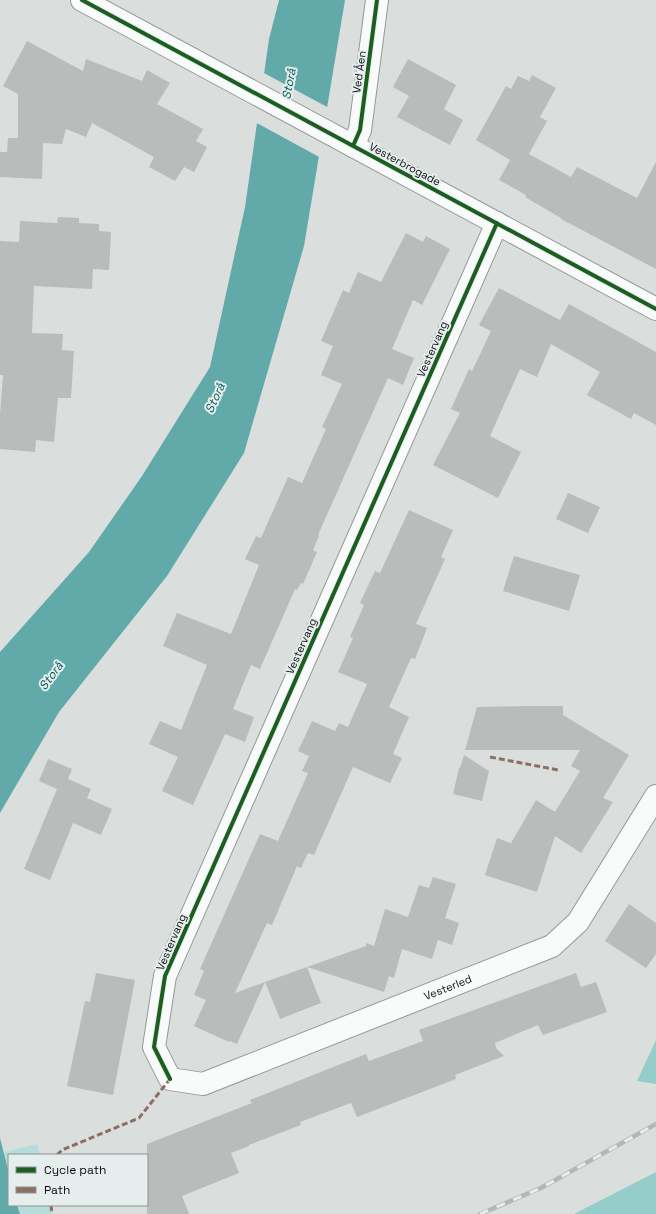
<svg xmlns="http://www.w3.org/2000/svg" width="656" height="1214" font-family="'Space Grotesk',sans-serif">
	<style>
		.green { fill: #b4dddb }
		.forest { fill: #95cdcb }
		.water { fill: #61aaa9 }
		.pier { fill: #dadfde }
		.building { fill: #b8bcbb }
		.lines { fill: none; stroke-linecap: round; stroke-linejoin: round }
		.minor-casing { stroke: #959898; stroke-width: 24 }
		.minor { stroke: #f9fafa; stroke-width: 22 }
		.rail-casing { stroke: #b5b6b6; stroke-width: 4.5 }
		.rail { stroke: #e6eded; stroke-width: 3; stroke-dasharray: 9; stroke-linecap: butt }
		.quiet { stroke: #8d6e63; stroke-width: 3; stroke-dasharray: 6 3; stroke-linecap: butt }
		.cycleway-casing { stroke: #e6eded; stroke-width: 6 }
		.cycleway { stroke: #1b5e20; stroke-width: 4 }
		.labels { text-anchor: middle; stroke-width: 4; stroke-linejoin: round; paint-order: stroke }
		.street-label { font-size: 11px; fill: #0b0d0d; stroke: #e6eded }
		.water-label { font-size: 12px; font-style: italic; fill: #005a58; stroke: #e6eded }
	</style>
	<rect width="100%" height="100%" fill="#dadfde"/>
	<path class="green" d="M37 1144 40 1155H9V1173L4 1152Z
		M17 1205H51L53 1214H20Z"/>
	<path class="forest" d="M656 1040V1084L637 1081Z
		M656 1172V1214H574Z"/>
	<path class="water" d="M279 0H345L304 246 244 453 167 576 59 712 0 813V652L89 552 142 476 210 367 245 207 269 39Z
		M0 1138 9 1173V1205H17L20 1214H0Z"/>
	<path class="pier" d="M262 72 329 108 321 158 255 122Z"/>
	<path class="building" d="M27 41 83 71 86 59 142 81 147 70 170 83 157 104 203 129 196 141 207 147 194 172 184 167 175 181 149 167 154 157 92 123 86 137 66 129 62 144 43 143 42 179 0 177V152H7L8 138H18V94L3 86Z
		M408 59 456 85 444 109 463 120 450 145 397 117 409 96 393 87Z
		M532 75 556 88 540 117 547 121 529 154 571 177 577 167 637 198 656 162V269L561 219V218L525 197 526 195 499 180 510 160 476 140 506 86 511 89 518 76 529 81Z
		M58 217 79 218V223L99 224V231L111 232 109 270 93 269 92 289 34 286 32 333 63 334 62 350 74 351 71 398H58L54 442 36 440 35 452 0 449V414L3 375H0V241L19 242 20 221 57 223Z
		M406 233 423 242 426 236 450 249 422 305 413 300 392 349 414 358 403 385 388 378 318 535 319 536 313 550 317 552 303 584 301 583 297 590 295 589 260 669 251 665 233 709 254 717 245 742 225 734 193 805 162 791 178 757 149 744 160 721 181 730 207 665 163 646 177 613 231 634 259 565 245 559 256 536 261 538 288 477 302 483 326 429 322 427 342 384 321 375 333 346 321 341 343 290 349 293 358 272 381 282Z
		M499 288 560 320 569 304 656 352V425L634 413 631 419 587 395 600 372 551 344 537 377 520 369 490 436 521 452 498 498 433 465 460 413 451 409 469 369 472 371 491 331 479 325Z
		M568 493 600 507 588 533 556 519Z
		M409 510 453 530 441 557 445 559 416 624 427 628 415 659 411 658 389 707 409 717 393 754 402 758 390 783 353 767 314 855 308 853 301 868 297 866 272 925 267 923 235 993 265 982 237 1044 230 1041 229 1042 194 1026 206 1000 194 995 204 971 200 969 260 834 278 841 308 773 302 771 309 756 298 751 312 721 335 731 339 723 348 727 367 684 338 672 353 638 350 637 364 605 360 603 375 571 380 573Z
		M514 556 580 575 569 611 503 591Z
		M529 706H563V715L629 755 603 798 613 802 581 853 555 836 537 892 485 875 497 838 511 843 536 800 555 812 580 771 571 766 580 750H465L477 707Z
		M464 755 489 771 482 801 453 794 459 768H460Z
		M48 759 72 769 68 779 91 789 87 798 112 809 101 835 73 823 50 880 24 869 57 789 39 781Z
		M433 877 456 884 445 918 459 923 452 945 438 940 432 959 402 949 394 978 389 976 384 992 307 967 321 1003 280 1019 265 982 366 946V943L374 946 385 909 408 917 419 885 429 888Z
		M629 904 656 923V954L646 968 605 941Z
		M96 973 135 980 113 1095 67 1086 85 1001 90 1002Z
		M576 973 581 987 596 982 607 1012 543 1035 538 1025 495 1043 496 1048 504 1056 455 1075 456 1079 357 1117 351 1103 300 1122 301 1125 249 1145V1146L231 1153 239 1173 182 1196 189 1214H147V1144L252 1103 250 1100 366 1054 369 1061 423 1041 419 1030Z"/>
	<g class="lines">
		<defs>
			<g id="minor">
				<path d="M82 0 656 309"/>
				<path d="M353 146 360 130 377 0"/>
				<path id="s1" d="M497 223 165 976 154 1047 170 1079 203 1084 552 946 578 922 656 796"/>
			</g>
		</defs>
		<use href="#minor" class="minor-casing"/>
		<use href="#minor" class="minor"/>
		<defs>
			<path id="rail" d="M480 1214 541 1188 656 1124"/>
		</defs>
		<use href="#rail" class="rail-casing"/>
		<use href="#rail" class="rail"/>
		<path class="quiet" d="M490 757 558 770
			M57 1155 62 1150 139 1118 170 1079
			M51 1205 52 1214"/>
		<defs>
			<path id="cycleway" d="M82 0 656 309
				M353 146 360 130 377 0
				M170 1079 154 1047 165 976 497 223"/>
		</defs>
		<use href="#cycleway" class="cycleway-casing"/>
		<use href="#cycleway" class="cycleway"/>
	</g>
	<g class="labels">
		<g class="street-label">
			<text transform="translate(359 72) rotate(-82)" y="4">Ved Åen</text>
			<text transform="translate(405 164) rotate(28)" y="4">Vesterbrogade</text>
			<text transform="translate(432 349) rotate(-66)" y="4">Vestervang</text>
			<text transform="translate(301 646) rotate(-66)" y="4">Vestervang</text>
			<text transform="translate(171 942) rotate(-67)" y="4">Vestervang</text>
			<text dy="4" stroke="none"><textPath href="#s1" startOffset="1227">Vesterled</textPath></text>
		</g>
		<g class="water-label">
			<text transform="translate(289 84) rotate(-79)" y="4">Storå</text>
			<text transform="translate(215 398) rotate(-66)" y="4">Storå</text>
			<text transform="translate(51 676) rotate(-54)" y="4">Storå</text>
		</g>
	</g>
	<rect x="8" y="1154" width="140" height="52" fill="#e6eded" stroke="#8e9393"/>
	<rect x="16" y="1167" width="20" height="6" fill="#1b5e20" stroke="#8e9393"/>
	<text x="44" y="1174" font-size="12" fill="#0b0d0d">Cycle path</text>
	<rect x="16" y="1187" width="20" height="6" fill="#8d6e63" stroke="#8e9393"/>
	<text x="44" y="1194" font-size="12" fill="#0b0d0d">Path</text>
</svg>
